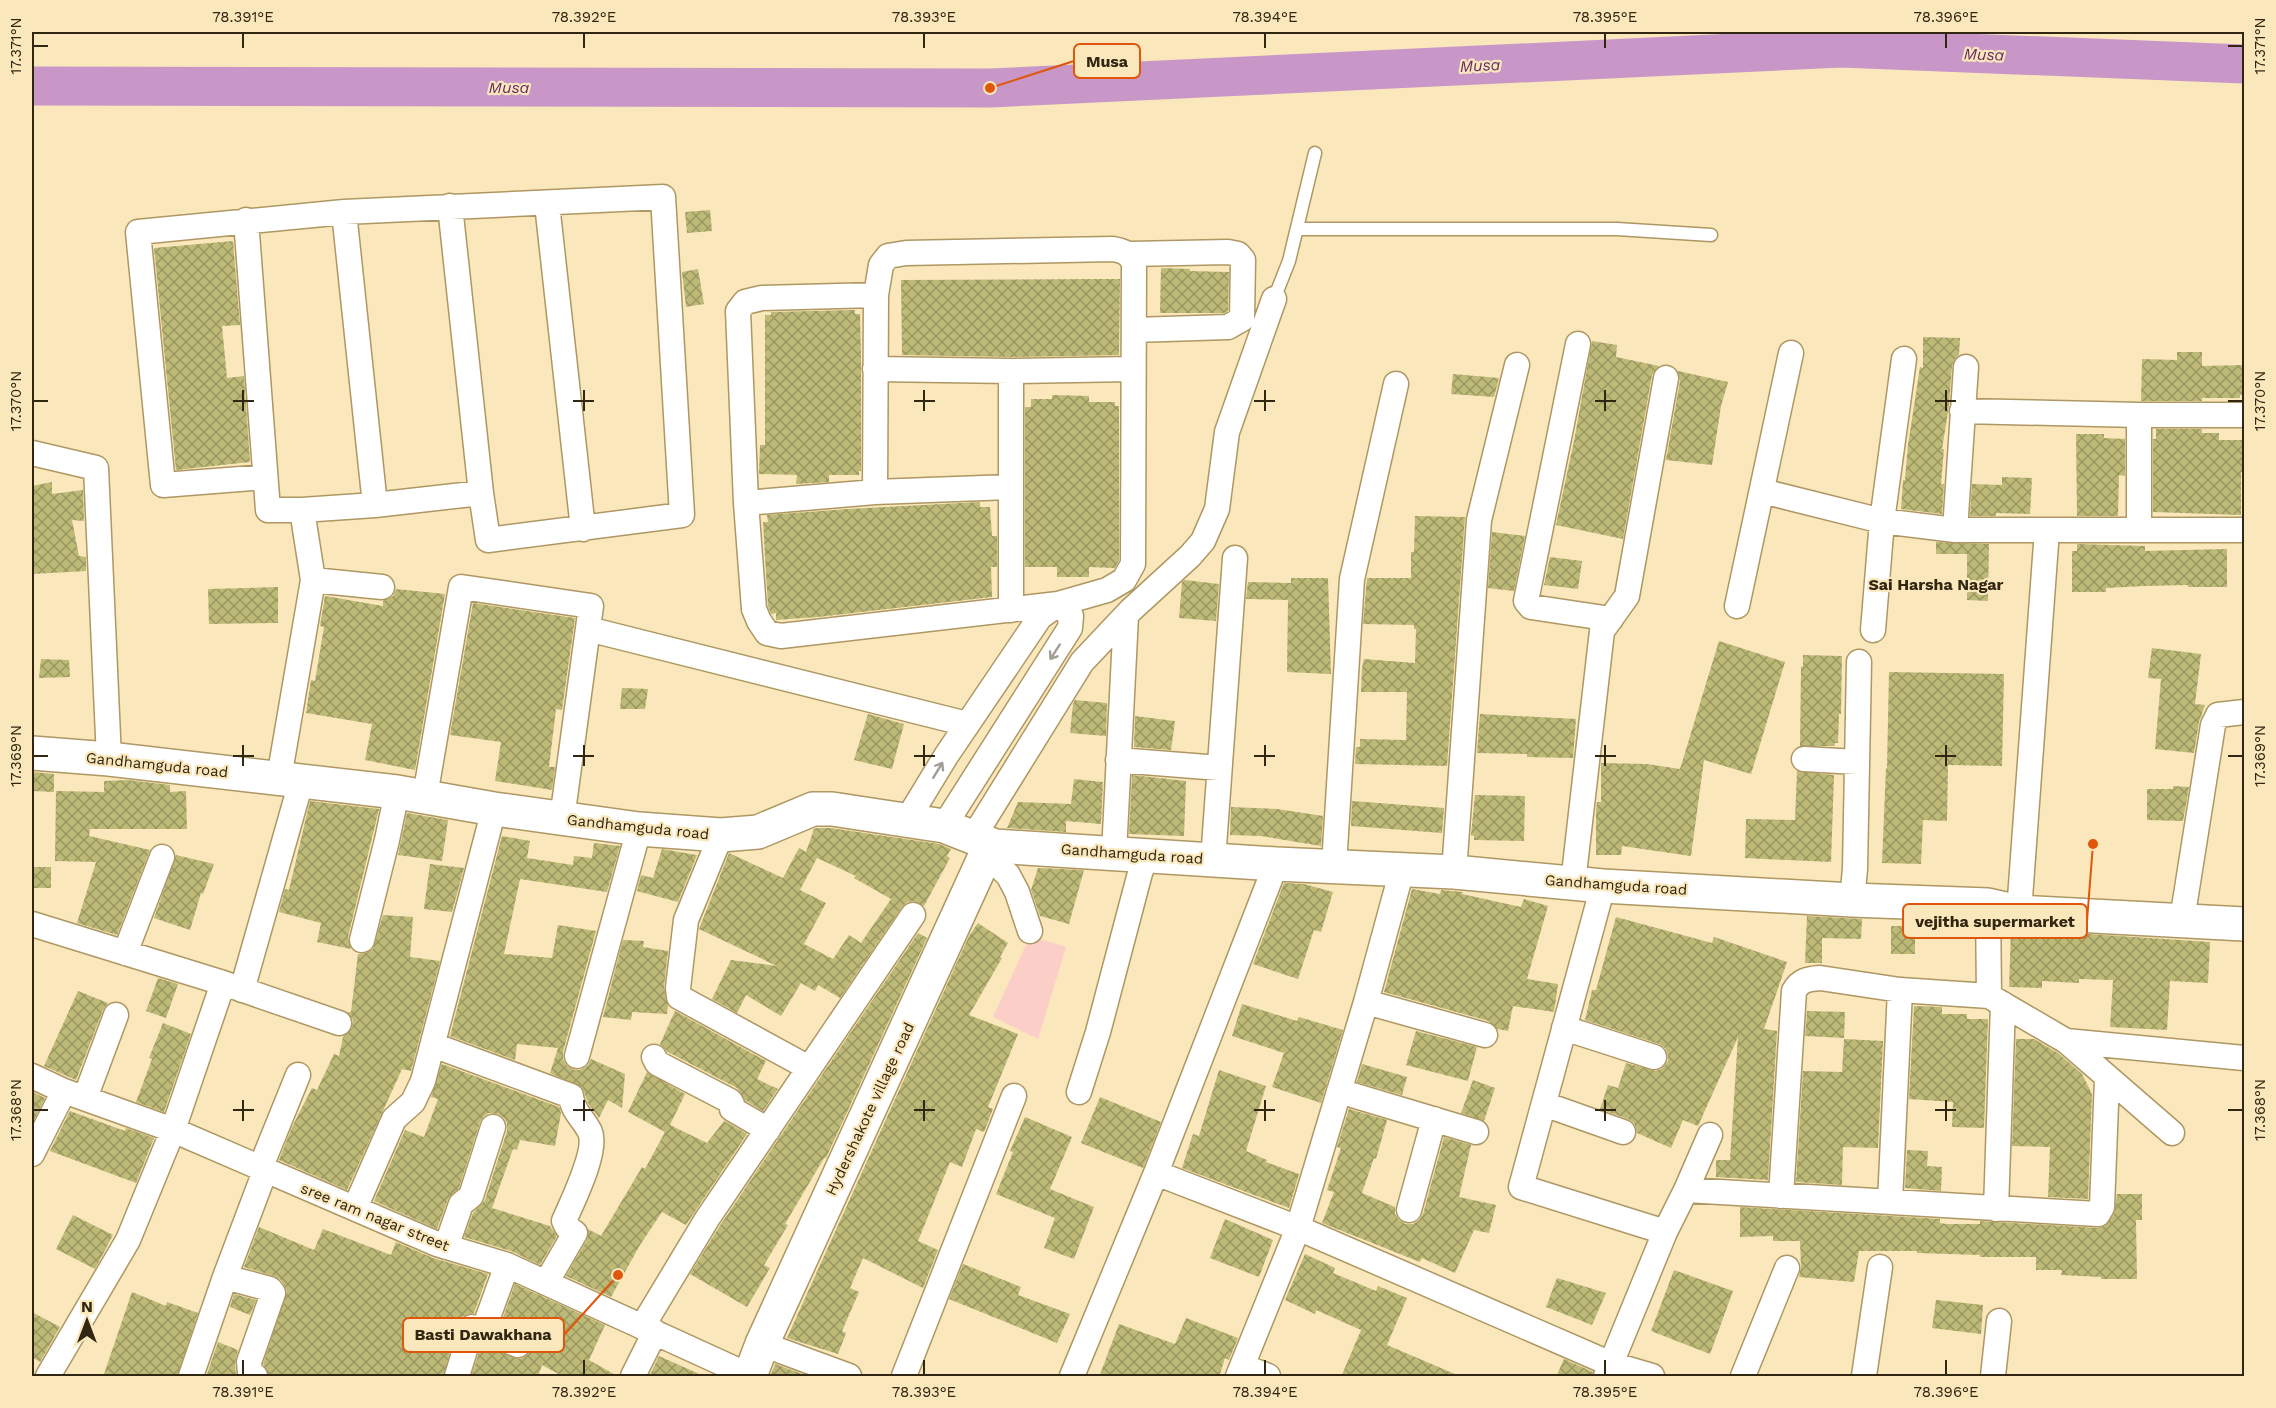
<svg xmlns="http://www.w3.org/2000/svg" width="2276" height="1408" font-family="'Work Sans',sans-serif">
	<style>
		.pitch { fill: #fccec8 }
		.lines { fill: none; stroke-linecap: round; stroke-linejoin: round }
		.river { stroke: #c897c8; stroke-width: 39 }
		.building { fill: url(#building-cross-hatch); fill-rule: evenodd }
		.lane-casing { stroke: #ae9762; stroke-width: 15 }
		.street-casing { stroke: #ae9762; stroke-width: 27 }
		.secondary-casing { stroke: #ae9762; stroke-width: 36 }
		.lane { stroke: #fff; stroke-width: 12 }
		.street { stroke: #fff; stroke-width: 24 }
		.secondary { stroke: #fff; stroke-width: 33 }
		.oneway { stroke: #a29d94 }
		.ticks { fill: none; stroke: #302611; stroke-width: 2 }
		.labels { text-anchor: middle; stroke-width: 4.5; stroke-linejoin: round; paint-order: stroke }
		.street-label { font-size: 15px; fill: #302611; stroke: #fbe7bc }
		.water-label { font-size: 16px; font-style: italic; fill: #622864; stroke: #fbe7bc }
		.neighbourhood-label { font-size: 16px; font-weight: bold; fill: #302611; stroke: #fbe7bc }
		.leader { fill: none; stroke: #df560c; stroke-width: 2 }
		.callout-dot { fill: #df560c; stroke: #fbe7bc; stroke-width: 2 }
		.callout { fill: #fbe7bc; stroke: #df560c; stroke-width: 2 }
		.callout-label { font-size: 16px; text-anchor: middle; font-weight: bold; fill: #302611 }
		.neatline { fill: none; stroke: #302611; stroke-width: 2 }
		.ticks-label { font-size: 15px; text-anchor: middle; fill: #302611 }
	</style>
	<defs>
		<pattern id="building-cross-hatch" width="8" height="8" patternUnits="userSpaceOnUse" patternTransform="scale(1.5)"><rect width="8" height="8" fill="#bdba78"/><path d="M0 0l8 8M0 8l8-8" fill="none" stroke="#9a9761"/></pattern>
	</defs>
	<rect width="100%" height="100%" fill="#fbe7bc"/>
	<path class="pitch" d="M1030 936 1066 947 1038 1039 993 1017Z"/>
	<g class="lines">
		<path class="river" d="M32 86 990 88 1841 48 2244 64"/>
	</g>
	<path class="building" d="M710 210 712 231 687 233 685 212Z
		M233 241 240 325 222 326 227 378 244 376 250 462 176 470 154 248Z
		M1161 268 1190 269V271L1229 272 1228 311 1224 313H1160Z
		M698 269 704 304 686 307 682 272Z
		M1098 279H1120L1119 355 1011 357 902 355 901 280Z
		M855 310V314H860L861 358V471H859V475H829V482L796 484 797 475 759 474 760 445H765V315H771V312Z
		M1923 337 1960 338 1959 355 1954 360 1952 366 1949 406 1942 449H1944L1941 484H1944L1942 514 1901 509 1903 480H1905L1908 445 1920 367 1923 368Z
		M1592 341 1617 345 1616 357 1659 366 1652 375 1623 539 1556 525 1574 441Z
		M2177 352H2202V366L2244 365V395H2240V398H2202V401H2141L2142 359 2177 360Z
		M1678 371 1728 382 1721 406 1712 465 1666 460 1680 381Z
		M1453 374 1499 378 1494 397 1451 394Z
		M1052 395 1089 396V402H1115V406H1119V560L1115 568 1089 567V577H1057V567H1025V407H1031V399H1052Z
		M2156 429H2202V433H2219V440H2244V472H2241V515L2153 512V439H2156Z
		M2076 434H2104V438L2125 439V476L2119 475 2118 516H2077Z
		M2002 477 2032 478 2030 514 1996 513V516H1970L1972 484 2002 485Z
		M52 482V494L83 490 84 521 72 520 79 556 86 557V571L32 574V486Z
		M980 502V507H990L992 536H997V567H991L992 597 818 617 776 620V613L771 614 768 606 763 522H768L767 515 848 509Z
		M1415 516 1465 517 1447 766 1355 764 1356 747H1360V739L1406 740 1407 692H1361L1362 668 1364 659 1415 663 1416 629H1414V625L1363 624 1367 578H1411V552H1414Z
		M1492 532 1525 536 1514 591 1488 588Z
		M1936 542 1989 544 1988 601 1967 600V554H1936Z
		M2077 544 2145 546V551L2227 549V587H2188V585L2145 586 2106 588V592H2072V551H2077Z
		M1550 557 1582 561 1578 589 1544 585Z
		M1291 578H1328L1331 674 1287 672 1288 600 1246 599 1248 582 1291 583Z
		M1185 580 1219 584 1216 621 1179 618 1182 582Z
		M278 587V623L209 624 208 589Z
		M396 589 445 594 415 770 365 760 372 724 306 713 311 680 315 681 324 627 320 626 325 596 383 606V601L393 596Z
		M473 603 575 618 562 710 556 709 549 767H555L552 790 495 781 501 742 450 735Z
		M1719 641 1785 662 1751 774 1704 760 1691 856 1622 846 1621 855H1596V810L1597 802H1601V763L1647 764 1680 769Z
		M2152 648 2201 654 2195 704 2205 705 2199 722 2194 753 2155 749 2161 679 2148 678Z
		M1803 655 1842 656 1841 714H1839L1838 743H1835L1834 746H1800L1801 666 1803 667Z
		M41 659 69 660 70 677 39 678Z
		M1889 672 2004 674 2002 766 1948 765 1947 821 1923 820 1921 864 1882 863 1886 768H1887Z
		M622 688 648 689 645 709H620Z
		M1075 700 1107 703 1106 736 1070 733 1073 704Z
		M868 714 904 724 892 769 854 760Z
		M1480 714 1576 719 1573 758 1527 757V754L1477 753Z
		M1135 716 1175 721 1171 750 1134 747Z
		M1797 771 1834 775 1831 862 1745 858 1746 819 1795 820Z
		M32 772 54 774V792L32 791Z
		M1132 775 1186 781 1184 836 1129 834Z
		M1074 779 1103 782 1101 824 1066 821V832L1007 828 1018 802 1071 804Z
		M128 780 170 785V792L186 791 187 829H90L89 836 150 850 117 935 77 923 96 862 55 861 56 791 104 792V781Z
		M2173 786 2189 787 2183 821 2147 820V789H2173Z
		M1475 795 1525 796 1524 841 1474 840V836L1471 835Z
		M310 801 379 809 348 937 351 949 317 942 321 923 279 912 285 889 289 890Z
		M1352 801 1444 808 1442 833 1351 826Z
		M1231 807 1277 809 1323 816 1321 846 1261 836 1230 835Z
		M407 813 448 820 442 861 398 855Z
		M817 828H831L939 844 951 849 947 856 950 858 924 906 913 901 907 902 902 907 840 998 818 985 815 991 801 983 781 1016 746 995 737 1013 712 999 731 960 777 966 699 929 729 853 783 878 799 848 806 852 814 829ZM817 858 856 876 854 878 891 899 861 943 849 935 833 959 804 944 826 903 800 890Z
		M502 836 530 841 527 858 573 865 574 856 592 858 594 843 620 846 607 892 520 879 504 954 552 958 558 925 596 931 563 1052V1059L567 1066 574 1070H580L587 1066 591 1059 625 1074 622 1108 608 1100 599 1118 588 1103 582 1087 550 1073 558 1048 517 1044 515 1060 450 1036Z
		M662 849 697 855 678 902 637 891 641 875 653 878Z
		M176 855 214 864 203 894 201 893 190 930 154 918Z
		M430 864 464 868 452 912 424 909Z
		M32 867H51V888H32Z
		M1038 868 1084 870 1069 924 1040 916 1031 890Z
		M1284 883 1304 884 1333 892 1321 932 1314 930 1298 979 1253 964Z
		M1412 889 1440 894 1441 890 1463 892 1462 894 1521 907 1524 899 1548 906 1527 979 1558 984 1554 1012 1513 1006 1508 1031 1497 1029 1489 1021 1384 992Z
		M383 915 413 917 410 957 440 961 411 1071 402 1069 347 1190 279 1160 292 1127 312 1088 317 1090 334 1054 339 1056 343 1037 352 1028 353 1020 347 1012H351L358 954 366 953 373 949Z
		M1807 916 1862 919 1861 939 1822 938V963H1805Z
		M1616 917 1712 943 1714 937 1787 962 1764 1029 1777 1031 1768 1180 1716 1177V1160H1730L1738 1037 1698 1126 1683 1120 1671 1148 1637 1133 1634 1123 1628 1119 1600 1109 1608 1085 1618 1088 1626 1063 1656 1071 1663 1068 1668 1061V1055L1665 1048 1659 1044 1585 1020 1592 990H1596Z
		M978 923 1008 943 1000 957 1002 958 969 1015 1018 1034 988 1107 993 1109 984 1132 976 1129 962 1167 950 1162 918 1241 938 1250 923 1288 863 1258 850 1288 859 1292 842 1331 846 1333 838 1354 787 1338 969 936Z
		M1891 926H1915V954H1891Z
		M2011 929 2210 942 2208 983 2170 981 2167 1030 2110 1027 2113 980 2079 979V983L2042 981V988L2009 987Z
		M918 933 927 938 826 1158H824L785 1224 788 1225 764 1265 770 1268 747 1307 690 1274 719 1227Z
		M623 940 644 941 643 947 668 951 664 987 668 1006 667 1014 632 1012 631 1020 603 1017Z
		M158 978 178 984 166 1018 146 1011Z
		M78 991 108 1003 103 1010 76 1080 44 1066Z
		M1242 1004 1297 1021 1299 1017 1343 1030 1321 1103 1272 1087 1284 1053 1232 1036Z
		M1914 1006 1942 1007V1014H1967V1019H1988L1984 1128 1952 1127 1953 1102 1909 1099Z
		M675 1011 766 1061 757 1079 778 1089 763 1111 745 1100 737 1088 668 1052 660 1044Z
		M1807 1011 1845 1012 1844 1038 1805 1036Z
		M163 1023 191 1034 164 1112 136 1102 152 1059 149 1058Z
		M1416 1031 1477 1047 1468 1081 1406 1065Z
		M1844 1039 1883 1041 1878 1148 1843 1147 1842 1185 1796 1182 1803 1071 1842 1072Z
		M2016 1039H2034L2058 1053 2082 1074 2092 1094 2088 1199 2048 1197 2050 1147 2012 1146Z
		M442 1064 559 1107 561 1113 555 1146 520 1140 517 1150 513 1149 492 1208 550 1226 557 1236 540 1265 511 1251 464 1237 473 1213 485 1200 507 1131V1123L504 1118 498 1114 489 1113 484 1116 480 1122 459 1188 448 1199 437 1229 374 1201 405 1130 424 1137 438 1099 431 1097Z
		M1362 1064 1407 1077 1402 1095 1357 1082Z
		M1219 1070 1266 1086 1246 1151 1267 1160 1266 1162 1299 1174 1289 1208 1182 1168 1193 1134 1199 1136Z
		M647 1072 685 1094 670 1125 707 1143 724 1121 747 1134 686 1225 662 1212 640 1245 611 1297 566 1276 587 1240 588 1229 601 1236 642 1167 645 1169 665 1132 628 1112Z
		M1473 1080 1495 1088 1484 1121 1461 1113Z
		M32 1092 45 1098 32 1124Z
		M1100 1097 1161 1122 1143 1168 1081 1143Z
		M1349 1109 1387 1120 1376 1159 1374 1158 1362 1193 1395 1207V1214L1399 1220 1405 1224H1413L1419 1220 1423 1214 1444 1137 1471 1145 1459 1197 1496 1205 1489 1233 1474 1230 1455 1273 1422 1258 1420 1262 1322 1223 1334 1192 1327 1190 1341 1148 1337 1147Z
		M70 1111 125 1131 126 1128 154 1138 136 1183 50 1151Z
		M1025 1117 1072 1137 1050 1189 1094 1207 1074 1259 1044 1248 1055 1218 996 1194 1013 1152 1010 1151Z
		M1907 1150 1928 1151 1927 1166 1942 1167 1941 1191 1905 1188Z
		M2117 1194H2142V1220H2136L2137 1279H2101V1277L2061 1275 2062 1270H2036V1257H1980V1255L1917 1253V1251H1859L1854 1282 1799 1277 1801 1267 1800 1241H1773V1236L1740 1237V1207L1940 1219V1223L1946 1224H1980V1221L2098 1228 2105 1226 2114 1214Z
		M73 1215 113 1235 95 1269 56 1249Z
		M1225 1219 1273 1240 1259 1277 1210 1258Z
		M259 1227 314 1250 323 1229 391 1255 396 1242 433 1258 488 1274 474 1313 463 1316 458 1323 443 1377H269L263 1364 287 1291 281 1280 274 1276 244 1267Z
		M1305 1254 1335 1268 1333 1273 1376 1291 1378 1286 1407 1298 1387 1345 1462 1377H1341L1361 1330 1316 1310 1315 1314 1285 1300Z
		M963 1264 1021 1287 1018 1295 1070 1314 1057 1343 949 1299Z
		M1674 1270 1733 1291 1710 1354 1651 1331Z
		M1557 1278 1606 1293 1592 1325 1546 1307Z
		M515 1284 605 1325 589 1360 619 1377H564L542 1365 538 1377H478L472 1374 481 1346 520 1359 526 1356 531 1351 532 1342 529 1336 501 1323Z
		M132 1292 166 1306 167 1302 198 1313 177 1377H103Z
		M234 1294 256 1300 250 1315 230 1307Z
		M1936 1300 1983 1305 1981 1334 1932 1328Z
		M32 1312 60 1327 40 1362 32 1357Z
		M1186 1318 1238 1338 1229 1360 1225 1358 1219 1377H1099L1119 1324 1175 1344Z
		M218 1342 238 1350 235 1363 236 1377H206Z
		M659 1356 706 1377H649Z
		M1564 1359 1593 1372 1592 1377H1556Z
		M775 1364 805 1375 770 1377Z"/>
	<g class="lines">
		<defs>
			<path id="lane" d="M1297 229H1617L1711 235
				M1274 299 1289 261 1315 153"/>
			<path id="street" d="M547 204 583 529
				M450 206 481 493
				M246 220 268 510H302L313 580 279 778
				M1130 254 1228 252 1238 254 1243 260 1242 319 1228 327 1134 330
				M1578 344 1526 601 1531 607 1611 619
				M875 369 1011 371 1132 369
				M1962 411 2139 415H2244
				M2139 415V530
				M32 453 96 468 109 759
				M265 477 163 485 138 232 344 212 663 197 682 515 488 540 481 493 375 505
				M1762 491 1882 521 1955 530H2244
				M875 492 876 295 881 265 888 256 906 253 1113 249C1124 251 1129 253 1134 263L1133 564 1124 580 1107 590 1058 604 781 636 767 633 759 621 754 609 746 503 738 311 745 302 762 298 876 295
				M746 503 875 492 1010 487
				M302 510 375 505 344 212
				M1955 530 1966 367
				M313 580 382 587
				M1737 606 1791 353
				M1011 610V371
				M588 629 967 724
				M1873 630 1882 521 1904 359
				M1804 759 1857 762
				M1118 760 1219 768
				M425 796 461 587 591 606 562 819
				M907 820 946 756 1040 617 1058 604 1071 616 1070 628 944 826
				M721 835 686 920 678 988 679 997 809 1068
				M974 836 1082 662 1131 610 1190 556 1203 541 1217 509 1227 432 1274 299
				M1114 853 1126 616
				M986 854 1008 875 1017 892 1030 931
				M1213 860 1235 558
				M1334 865 1352 579 1396 384
				M1454 872 1479 520 1517 365
				M1573 883 1602 631 1627 596 1666 378
				M1603 886 1521 1187 1665 1232
				M1852 900 1855 869 1859 662
				M1988 905 1989 996
				M2019 912 2047 530
				M2182 920 2213 725 2218 715 2244 712
				M32 924 223 983 339 1023
				M362 940 387 840 397 792
				M125 953 162 857
				M242 990 301 782
				M1366 1002 1485 1035
				M1564 1028 1654 1057
				M2066 1041 2244 1058
				M433 1045 571 1096C572 1111 584 1119 590 1132 598 1151 572 1202 564 1221L567 1227 575 1233 546 1283
				M577 1056 639 829
				M654 1057 657 1063 730 1101 732 1104V1109L768 1130
				M32 1076 64 1091 173 1130 437 1244 507 1265 750 1376
				M1339 1091 1476 1132
				M1079 1092 1098 1032 1140 873 1147 855
				M85 1098 116 1015
				M1544 1104 1623 1132
				M32 1154 64 1091
				M260 1169 298 1075
				M1156 1173 1298 1228 1611 1364 1652 1376
				M1686 1190 2098 1214 2102 1207 2107 1078
				M1781 1196 1794 991C1800 980 1808 979 1820 978L1900 990 1989 996 2066 1041 2172 1133
				M1890 1202 1900 990
				M355 1208 394 1119 413 1102 423 1081 494 809
				M1996 1209 2003 1004
				M1409 1210 1434 1119
				M446 1247 461 1204 471 1196 493 1127
				M225 1277 270 1289 273 1293 249 1362 250 1373 255 1376
				M642 1327 707 1219 913 915
				M483 1331 507 1265
				M762 1344 849 1376
				M1242 1366 1268 1376
				M48 1376 128 1240 173 1130 223 983
				M191 1376 225 1277 265 1171
				M457 1376 472 1327 518 1345
				M633 1376 655 1332
				M904 1376 1014 1096
				M1072 1376 1156 1173 1276 864
				M1238 1376 1298 1228 1366 1002 1402 870
				M1606 1376 1665 1232 1686 1190 1710 1135
				M1743 1376 1787 1268
				M1864 1376 1880 1267
				M1993 1376 1999 1321"/>
			<path id="secondary" d="M32 753 109 759 397 792 494 809 639 829 721 835 758 832 813 809H832L944 826 995 846 1276 864 1454 872 1603 886 1852 900 1988 905 2019 912 2244 924
				M750 1376 762 1344 986 854 995 846"/>
		</defs>
		<use href="#lane" class="lane-casing"/>
		<use href="#street" class="street-casing"/>
		<use href="#secondary" class="secondary-casing"/>
		<use href="#lane" class="lane"/>
		<use href="#street" class="street"/>
		<use href="#secondary" class="secondary"/>
	</g>
	<defs><path id="oneway-shaft" d="M-6 0H5M1.5-3L5.5 0L1.5 3" fill="none" stroke-width="1.6" stroke-linecap="round" stroke-linejoin="round" transform="scale(1.5)"/></defs>
	<g class="oneway">
		<use href="#oneway-shaft" transform="translate(1055 652) rotate(123)"/>
		<use href="#oneway-shaft" transform="translate(938 770) rotate(-59)"/>
	</g>
	<path class="ticks" d="M243 33V48M584 33V48M924 33V48M1265 33V48M1605 33V48M1946 33V48M33 46H48M2228 46H2243M243 390V411M584 390V411M924 390V411M1265 390V411M1605 390V411M1946 390V411M33 401H48M233 401H254M573 401H594M914 401H935M1254 401H1275M1595 401H1616M1935 401H1956M2228 401H2243M243 745V766M584 745V766M924 745V766M1265 745V766M1605 745V766M1946 745V766M33 756H48M233 756H254M573 756H594M914 756H935M1254 756H1275M1595 756H1616M1935 756H1956M2228 756H2243M243 1100V1121M584 1100V1121M924 1100V1121M1265 1100V1121M1605 1100V1121M1946 1100V1121M33 1110H48M233 1110H254M573 1110H594M914 1110H935M1254 1110H1275M1595 1110H1616M1935 1110H1956M2228 1110H2243M243 1360V1375M584 1360V1375M924 1360V1375M1265 1360V1375M1605 1360V1375M1946 1360V1375"/>
	<g class="labels">
		<g class="street-label">
			<text transform="translate(157 765) rotate(6)" y="5">Gandhamguda road</text>
			<text transform="translate(638 827) rotate(6)" y="5">Gandhamguda road</text>
			<text transform="translate(1132 854) rotate(4)" y="5">Gandhamguda road</text>
			<text transform="translate(1616 885) rotate(4)" y="5">Gandhamguda road</text>
			<text transform="translate(870 1109) rotate(-65)" y="5">Hydershakote village road</text>
			<text transform="translate(375 1217) rotate(22)" y="5">sree ram nagar street</text>
		</g>
		<g class="water-label">
			<text transform="translate(1984 54) rotate(2)" y="6">Musa</text>
			<text transform="translate(1480 65) rotate(-3)" y="6">Musa</text>
			<text x="509" y="93">Musa</text>
		</g>
		<g class="neighbourhood-label">
			<text x="1936" y="590">Sai Harsha Nagar</text>
		</g>
	</g>
	<path class="leader" d="M990 88L1074 61M2093 844L2087 921M618 1275L564 1335"/>
	<g class="callout-dot">
		<circle cx="990" cy="88" r="6"/>
		<circle cx="2093" cy="844" r="6"/>
		<circle cx="618" cy="1275" r="6"/>
	</g>
	<g class="callout">
		<rect x="1074" y="44" width="66" height="34" rx="6"/>
		<rect x="1903" y="904" width="184" height="34" rx="6"/>
		<rect x="403" y="1318" width="161" height="34" rx="6"/>
	</g>
	<g class="callout-label">
		<text x="1107" y="67">Musa</text>
		<text x="1995" y="927">vejitha supermarket</text>
		<text x="483" y="1340">Basti Dawakhana</text>
	</g>
	<rect width="2276" height="1408" fill="none" stroke="#fbe7bc" stroke-width="66"/>
	<g transform="translate(87 1321)" stroke="#fbe7bc" stroke-width="4.5" paint-order="stroke">
	<path d="M0-4.5L10 22L0 15L-10 22Z" fill="#302611"/>
	<text y="-9" font-size="16" font-weight="bold" text-anchor="middle" fill="#302611">N</text>
	</g>
	<rect x="33" y="33" width="2210" height="1342" class="neatline"/>
	<g class="ticks-label">
		<text x="243" y="22">78.391°E</text>
		<text x="584" y="22">78.392°E</text>
		<text x="924" y="22">78.393°E</text>
		<text x="1265" y="22">78.394°E</text>
		<text x="1605" y="22">78.395°E</text>
		<text x="1946" y="22">78.396°E</text>
		<text transform="translate(16 46) rotate(-90)" y="5">17.371°N</text>
		<text transform="translate(2260 46) rotate(-90)" y="5">17.371°N</text>
		<text transform="translate(16 401) rotate(-90)" y="5">17.370°N</text>
		<text transform="translate(2260 401) rotate(-90)" y="5">17.370°N</text>
		<text transform="translate(16 756) rotate(-90)" y="5">17.369°N</text>
		<text transform="translate(2260 756) rotate(-90)" y="5">17.369°N</text>
		<text transform="translate(16 1110) rotate(-90)" y="5">17.368°N</text>
		<text transform="translate(2260 1110) rotate(-90)" y="5">17.368°N</text>
		<text x="243" y="1397">78.391°E</text>
		<text x="584" y="1397">78.392°E</text>
		<text x="924" y="1397">78.393°E</text>
		<text x="1265" y="1397">78.394°E</text>
		<text x="1605" y="1397">78.395°E</text>
		<text x="1946" y="1397">78.396°E</text>
	</g>
</svg>
